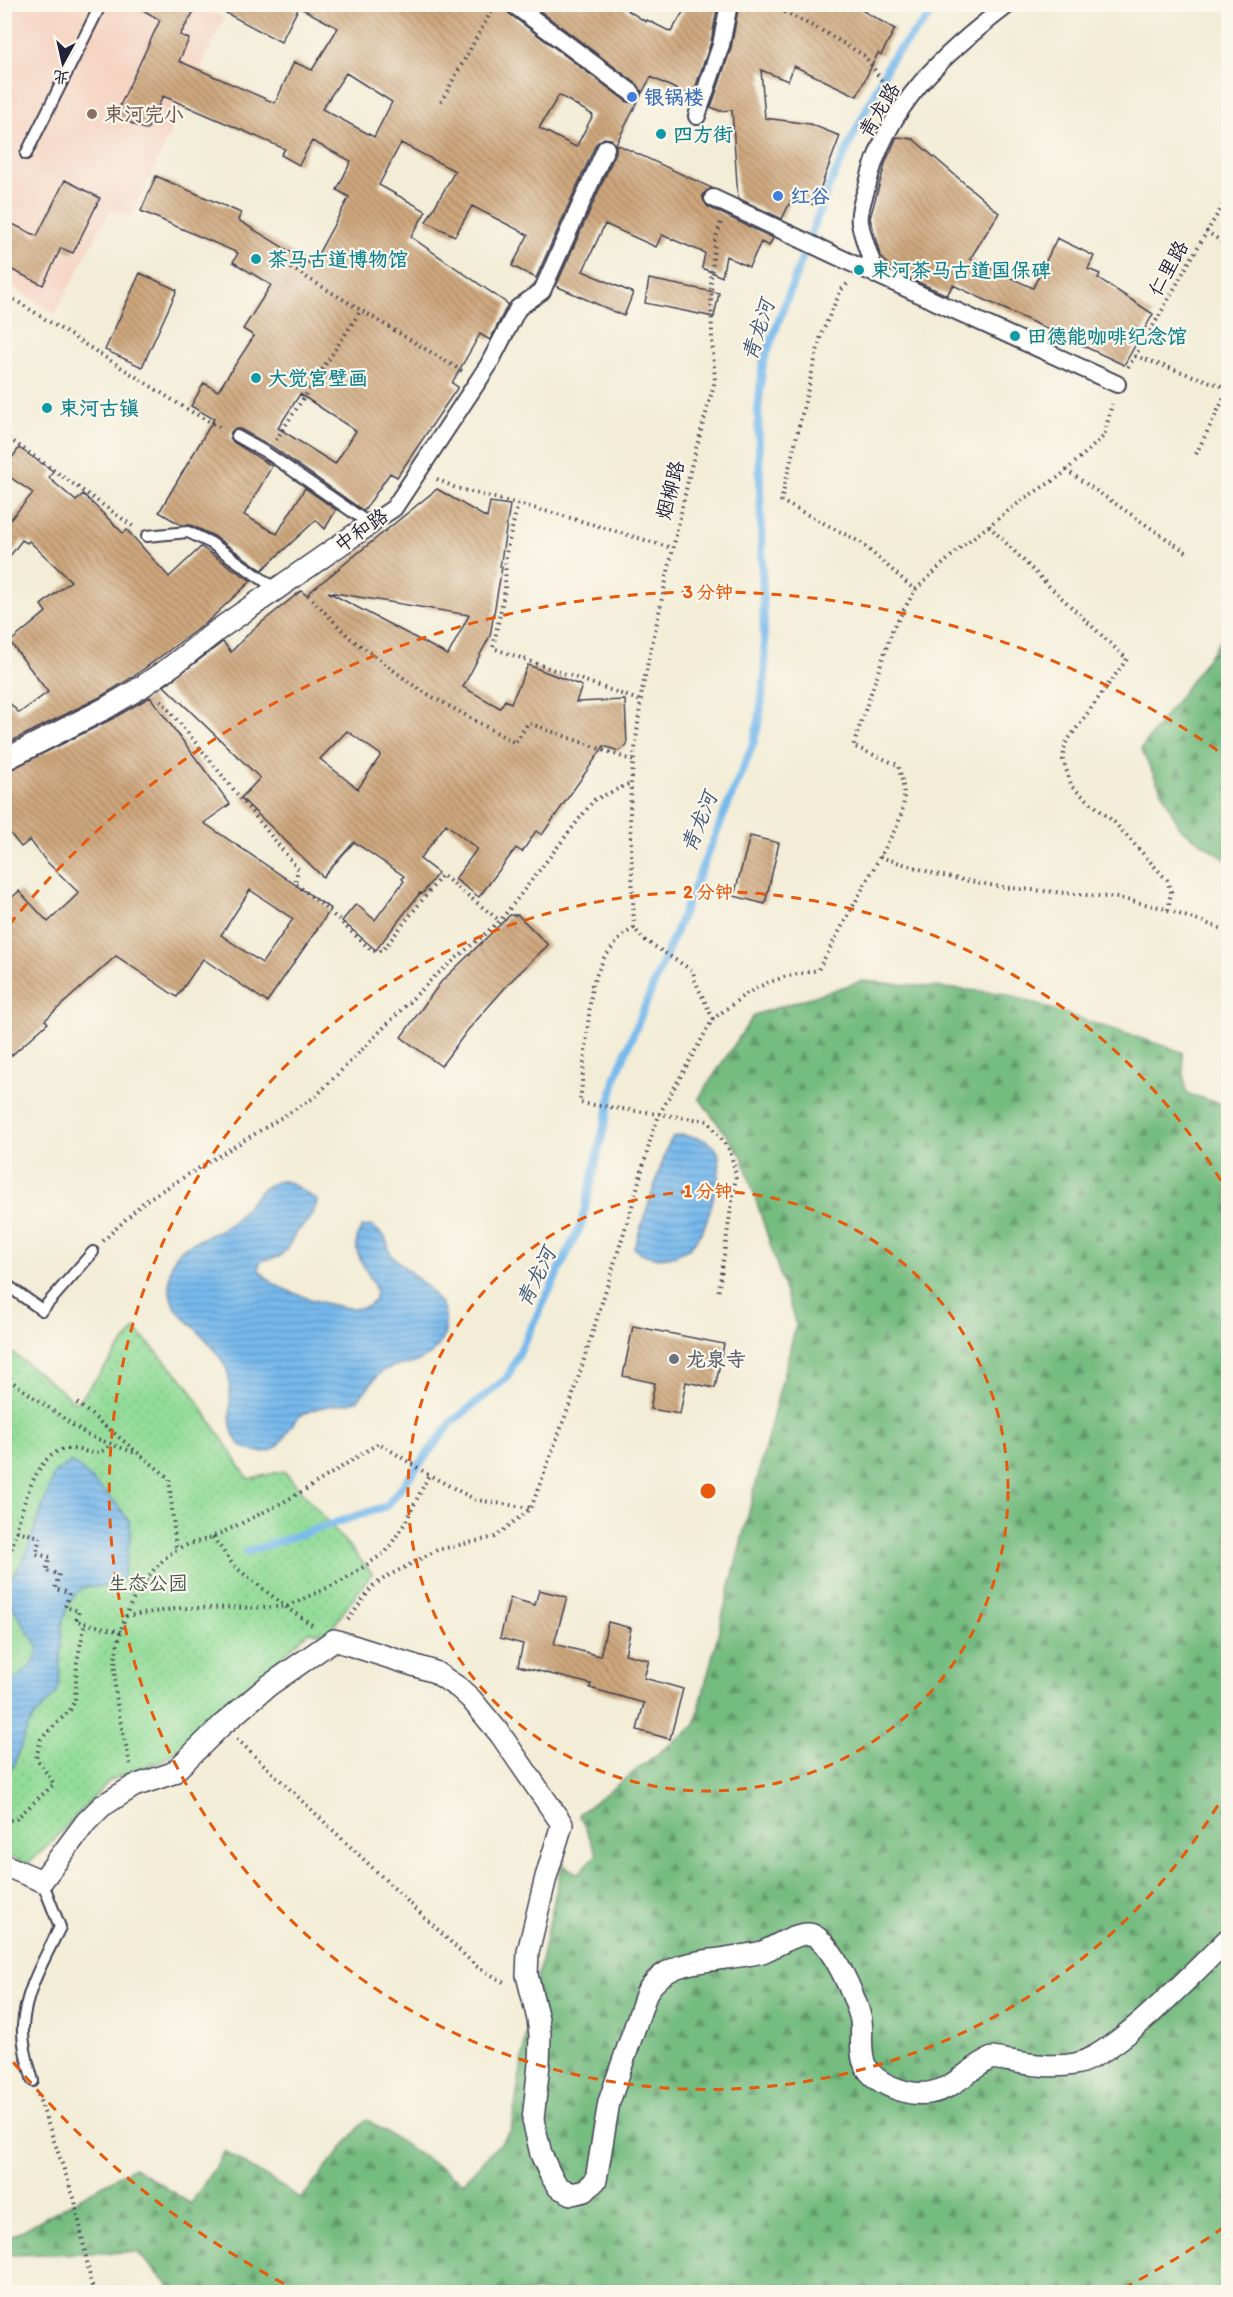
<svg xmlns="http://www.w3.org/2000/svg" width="1233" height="2297" font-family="Itim,'LXGW WenKai TC',sans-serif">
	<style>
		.built { fill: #f5d3c1 }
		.forest { fill: url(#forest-firs); stroke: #4c6f5e; stroke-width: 1.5 }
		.park { fill: url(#park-dots); stroke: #5a7f6a; stroke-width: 1.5 }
		.water { fill: url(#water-rules); stroke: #4c6e94; stroke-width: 1.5 }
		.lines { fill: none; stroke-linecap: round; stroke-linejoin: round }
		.stream { stroke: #77b9ec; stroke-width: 8 }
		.building { fill: url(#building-back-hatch); fill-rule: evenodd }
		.service-casing { stroke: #414052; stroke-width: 14 }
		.pedestrian-casing { stroke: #414052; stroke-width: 20 }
		.minor-casing { stroke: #414052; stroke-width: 24 }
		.path { stroke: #414052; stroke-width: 4; stroke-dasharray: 1.5 4.5; stroke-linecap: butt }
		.service { stroke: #fff; stroke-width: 10 }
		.pedestrian { stroke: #fff; stroke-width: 16 }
		.minor { stroke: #fff; stroke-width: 21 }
		.ring { fill: none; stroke: #e8590c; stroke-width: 3; stroke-dasharray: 10 8 }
		.shop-dot { fill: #3f7fe0; stroke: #fbf7ec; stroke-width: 2 }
		.education-dot { fill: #8d6e63; stroke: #fbf7ec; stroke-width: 2 }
		.culture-dot { fill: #0f9aa8; stroke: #fbf7ec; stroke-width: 2 }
		.worship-dot { fill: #6b7280; stroke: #fbf7ec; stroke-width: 2 }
		.labels { text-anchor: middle; stroke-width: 4.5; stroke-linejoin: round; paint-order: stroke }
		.shop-label { font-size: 20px; font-weight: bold; fill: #366cbe; stroke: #fbf7ec; text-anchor: start }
		.street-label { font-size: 20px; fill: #22223b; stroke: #fbf7ec }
		.education-label { font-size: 20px; font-weight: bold; fill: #785e54; stroke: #fbf7ec; text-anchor: start }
		.culture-label { font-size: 20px; font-weight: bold; fill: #0d838f; stroke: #fbf7ec; text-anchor: start }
		.worship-label { font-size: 20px; font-weight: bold; fill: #5b616d; stroke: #fbf7ec; text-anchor: start }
		.park-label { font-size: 20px; fill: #445a57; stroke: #fbf7ec }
		.water-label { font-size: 21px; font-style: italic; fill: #405779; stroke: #fbf7ec }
		.centre { fill: #e8590c; stroke: #fbf7ec; stroke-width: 3 }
		.ring-label { font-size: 18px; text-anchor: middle; font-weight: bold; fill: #e8590c; stroke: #fbf7ec; stroke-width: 4.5; stroke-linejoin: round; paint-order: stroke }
	</style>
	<defs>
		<pattern id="forest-firs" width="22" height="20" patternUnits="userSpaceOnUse" patternTransform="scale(1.5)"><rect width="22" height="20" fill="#75bc80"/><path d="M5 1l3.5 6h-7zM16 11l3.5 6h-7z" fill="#60986a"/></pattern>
		<pattern id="park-dots" width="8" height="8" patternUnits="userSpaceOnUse" patternTransform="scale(1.5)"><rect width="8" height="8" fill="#92dc98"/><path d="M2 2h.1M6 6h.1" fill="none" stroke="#7ebc84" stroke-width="1.8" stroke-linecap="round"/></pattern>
		<pattern id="water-rules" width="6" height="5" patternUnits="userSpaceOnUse" patternTransform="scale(1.5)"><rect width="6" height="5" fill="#77b9ec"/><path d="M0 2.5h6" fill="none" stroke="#6196c0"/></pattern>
		<pattern id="building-back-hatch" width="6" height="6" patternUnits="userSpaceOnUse" patternTransform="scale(1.5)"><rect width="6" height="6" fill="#cea77d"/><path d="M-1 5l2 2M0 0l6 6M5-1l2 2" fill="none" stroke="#a78868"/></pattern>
	</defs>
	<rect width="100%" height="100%" fill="#fbf7ec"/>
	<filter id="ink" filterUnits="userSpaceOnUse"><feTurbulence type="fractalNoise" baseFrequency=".0167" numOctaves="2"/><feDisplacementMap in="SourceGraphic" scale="12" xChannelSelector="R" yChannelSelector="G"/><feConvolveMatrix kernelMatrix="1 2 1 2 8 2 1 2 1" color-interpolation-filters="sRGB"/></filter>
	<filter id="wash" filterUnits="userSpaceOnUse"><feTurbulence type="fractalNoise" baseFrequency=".008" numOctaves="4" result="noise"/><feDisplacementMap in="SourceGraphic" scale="24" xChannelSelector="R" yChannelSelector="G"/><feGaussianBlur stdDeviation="1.35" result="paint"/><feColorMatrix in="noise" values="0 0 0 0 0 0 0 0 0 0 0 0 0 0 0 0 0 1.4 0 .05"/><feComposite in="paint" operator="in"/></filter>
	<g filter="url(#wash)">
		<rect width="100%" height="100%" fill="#f3edd7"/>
		<path class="built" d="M4 5H194L224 18 131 218 110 210 55 314 5 282Z"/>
		<path class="forest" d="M1228 630V861L1180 828 1141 749Z
			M862 981 1002 993 1182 1052 1186 1093 1228 1106V2292H175L137 2252 5 2255 4 2241 134 2167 191 2204 225 2151 301 2199 366 2119 463 2183 511 2131 530 2012 562 1864 578 1874 597 1854 579 1814 695 1725 796 1325 742 1156 699 1098 754 1015Z"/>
		<path class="park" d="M135 1329 186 1383 248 1479 284 1471 372 1573 328 1633 309 1632 210 1722 162 1761 110 1780 51 1843 27 1864 4 1854V1346L77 1403Z"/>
		<path class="water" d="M682 1135C693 1137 708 1138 716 1149 723 1160 718 1178 715 1190 709 1217 701 1252 668 1257 656 1259 644 1256 634 1248L668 1145 673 1137Z
			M282 1181 291 1183 318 1201 310 1218 296 1233 286 1250 279 1257 260 1261 259 1270C263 1274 268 1279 273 1283 288 1293 359 1319 372 1303 389 1283 341 1259 362 1227L372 1226 385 1237 391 1255 428 1288 441 1304 445 1314V1332L442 1341 430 1355 412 1364 394 1366 385 1370 377 1376 357 1401C339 1406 311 1405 297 1419 285 1430 283 1452 262 1452 214 1450 238 1398 227 1370 219 1352 205 1338 191 1324 186 1319 178 1313 175 1307 169 1297 168 1278 171 1267 177 1240 212 1239 231 1223 248 1209 259 1183 282 1181Z
			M69 1463H74L116 1503 129 1520 131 1534 123 1579 115 1587 88 1586 78 1591 69 1603 62 1624 59 1685 56 1694 32 1720 27 1729 13 1767 5 1773V1689C17 1674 36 1669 38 1648L5 1594V1581L14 1574 25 1556 55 1472Z"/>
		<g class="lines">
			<path class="stream" d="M246 1552 387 1506 452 1422 507 1378 581 1225 616 1076 753 744 759 721 765 675 758 409 763 363 829 186 891 59 940 4"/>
		</g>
		<g id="blocks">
			<path class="building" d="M133 4H179L193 13 180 35 189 39 179 61 275 103 294 62 312 70 338 28 299 7 281 42 209 4H503L507 12 626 101 631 103 638 101 616 144 712 188 703 194V199L708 207 773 238 769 246 761 242 749 267 726 256 722 277 702 268 705 253 662 235 656 247 605 224 583 271 633 293 624 316 556 286 616 152V146L611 139 604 138 596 144 536 278 512 266 528 235 472 206 455 236 426 222 455 171 401 143 379 185 426 211 411 237 508 304 490 340 480 334 452 383 458 387 397 477 390 473 364 511 271 446 240 429H234L231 432 230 437 233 442 272 466 244 515 277 534 305 488 336 510 325 529 316 520 262 570 214 536 191 525H181L159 512 214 419 191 406 204 383 218 391 254 336 243 329 271 285 233 262 238 253 141 211 156 176 241 213 238 220 312 265 349 197 337 190 351 161 312 141 299 165 281 155 285 149 163 96 147 130 115 116 160 20ZM346 73 392 102 374 137 322 109ZM559 95 593 115 576 147 539 128ZM300 394 356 431 335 464 278 428Z
				M531 4H618L646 22 647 20 671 32 688 4H718L711 42 692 97 651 77 642 93 638 85Z
				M739 4H851L895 29 881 55 878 53 857 96 794 66 788 81 761 70 765 118 810 124 840 136 814 205 793 196 782 219 738 198 732 110 720 111 711 107 731 48Z
				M897 137 913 139 999 213 970 259 1033 288 1057 238 1094 256 1088 269 1100 274 1098 278 1153 314 1124 365 953 285 947 295 893 271 880 255 870 218 886 161Z
				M65 180 100 198 73 253 61 248 43 285 4 266V220L37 236Z
				M140 273 177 290 142 367 105 350Z
				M649 279 719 293 714 317 645 303Z
				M19 448 53 471 49 478 76 501 83 494 123 533 127 530 169 577 201 547 251 581 207 622 133 677 100 697 4 745V697L19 713 48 692 10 642 46 612 41 605 71 581 29 541 27 543 22 540 4 564V527L33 493 4 473V469Z
				M437 489 487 518 490 502 510 505 500 567H502L490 636 463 687 500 708 505 700 511 703 528 665 582 686 576 702 625 700 627 745 618 751 604 746 542 835 536 831 522 852 516 848 479 897 455 879 477 849 446 824 420 859 438 873 422 894 420 893 376 950 342 921 356 904 375 920 404 881 402 879 404 876 354 842 323 877 241 798 260 778 164 686 223 642 231 652 251 631 301 591 306 595ZM328 592 469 615 448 655ZM347 731 381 755 358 789 320 759Z
				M150 697 230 804 204 823 331 909 267 1002 203 959 177 997 116 956 45 1020 48 1023 4 1062V905L19 891 48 922 79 893 46 861 30 840 21 847 4 826V773L112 719ZM250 890 293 919 262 963 221 935Z
				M750 836 779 843 765 904 734 896Z
				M510 915H518L548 945 511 981 467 1031 441 1066 401 1037 441 982Z
				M633 1326 724 1344 715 1388 686 1382 680 1414 650 1409 655 1383 623 1376Z
				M539 1590 567 1597 554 1644 600 1656 608 1622 631 1628 625 1654 649 1660 644 1678 683 1689 670 1739 637 1730 644 1703 590 1688 591 1684 518 1666 523 1644 500 1638 510 1598 535 1605Z"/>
		</g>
	</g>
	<g filter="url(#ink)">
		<use href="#blocks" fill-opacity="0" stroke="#414052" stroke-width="1.5"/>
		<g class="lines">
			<defs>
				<path id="service" d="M26 154 101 4
					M237 436 267 453 370 524
					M147 536 188 532 211 543 276 589
					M4 1283 42 1310 93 1252
					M33 2081C28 2063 22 2044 23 2026 25 1991 45 1958 60 1927L42 1881"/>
				<path id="pedestrian" d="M513 4 632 93
					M697 116 721 45 729 4
					M713 198 864 269 1117 384
					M876 275C871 258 863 240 860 223 858 212 864 197 867 187 886 105 944 53 1009 4
					M370 524 394 508 488 366 518 308 542 291 606 148"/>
				<path id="minor" d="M4 760 106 708 140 688 173 665 219 629 370 524
					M4 1865 42 1881 86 1822 102 1806 134 1786 173 1773 222 1725 268 1686 334 1640 435 1672 459 1688 471 1699 500 1734 562 1824 546 1877 528 1952 527 1975 538 2019 540 2034 539 2064 533 2120 541 2154 550 2174 558 2187 572 2194 585 2191 596 2180 609 2102 647 1992C666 1962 694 1963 726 1958 738 1956 751 1955 762 1952 776 1947 794 1933 809 1934 830 1936 857 2001 861 2020 863 2035 859 2052 865 2065 875 2085 909 2096 929 2093 955 2089 969 2068 992 2058 1019 2062 1047 2069 1075 2064 1115 2056 1196 1970 1228 1939"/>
			</defs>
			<use href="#service" class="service-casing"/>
			<use href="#pedestrian" class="pedestrian-casing"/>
			<use href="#minor" class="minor-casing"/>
			<path class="path" d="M768 4 817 28 865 56 889 91
				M441 102 493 8
				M1206 231 1228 246
				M291 268 462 371
				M847 284 841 290 821 335 781 501 860 542 915 590
				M4 293 185 408 223 429
				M1135 356 1228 388
				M1128 367C1164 312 1192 252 1228 198
				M4 435 134 527
				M276 440 361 310
				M1196 454 1228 390
				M1066 470 1186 552
				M437 479 456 488 557 514 672 548
				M518 504 506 553 505 590 493 648 641 701
				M989 526 1049 586 1127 659 1065 744 1063 760 1072 787 1114 822 1167 880 1171 892 1168 910
				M308 595 349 637 417 688 515 743 528 723 634 761
				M161 700 298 869 295 883 329 911 372 951H382L442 875 500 921
				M880 857 943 876 1001 887 1118 898 1159 907 1228 931
				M634 928 622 936 604 958 592 985 580 1103 708 1121 730 1151 736 1175 718 1295
				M713 1019 695 981 693 971 643 939 634 928 630 815 631 783 642 690 691 467 715 381 712 338 711 278 715 241 721 222
				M103 1241 145 1201 315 1097 434 977 500 921 594 800 631 783
				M4 1376 87 1435 138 1454
				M77 1403 169 1478 176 1549
				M17 1531 40 1537 36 1554 50 1557 46 1571 59 1574 55 1589 69 1593 65 1607 79 1611 76 1621 121 1632
				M213 1537 234 1566 286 1607 315 1627
				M4 1558 11 1550C20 1521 32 1445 73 1449 91 1451 96 1459 111 1444
				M126 1616 182 1608 286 1607 342 1581 386 1552 405 1523 429 1475
				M348 1620 373 1586 388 1576 437 1550 495 1537 531 1508 571 1401 631 1210 652 1134 660 1113 713 1019 747 993 767 983 784 977 818 970 897 826C907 802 905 790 898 765L853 746 892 631 915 590 961 547 1025 498 1059 477 1104 436 1112 404
				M237 1739 476 1966 507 1984
				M130 1764C125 1738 116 1710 115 1683 112 1634 134 1581 174 1551 184 1544 200 1542 212 1537 230 1529 248 1520 266 1511 305 1492 342 1466 379 1443L429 1475 476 1500 531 1508
				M4 1821 16 1819 54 1784 36 1758 41 1739 70 1710 75 1700 77 1662 85 1623
				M38 2095 75 2201 93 2292"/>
			<use href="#service" class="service"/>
			<use href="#pedestrian" class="pedestrian"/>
			<use href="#minor" class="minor"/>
		</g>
	</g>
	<g class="ring">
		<circle cx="708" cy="1491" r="300"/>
		<path d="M1227 1790A599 599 0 1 1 1227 1191"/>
		<path d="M1224 2227A899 899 0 0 1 1116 2292M300 2292A899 899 0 0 1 9 2057M9 925A899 899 0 0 1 1224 755"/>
	</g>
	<g class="shop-dot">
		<circle cx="632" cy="97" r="6"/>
		<circle cx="778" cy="196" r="6"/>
	</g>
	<circle class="education-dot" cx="92" cy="114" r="6"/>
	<g class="culture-dot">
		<circle cx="661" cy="134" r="6"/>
		<circle cx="256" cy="259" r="6"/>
		<circle cx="859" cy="270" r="6"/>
		<circle cx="1015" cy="336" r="6"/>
		<circle cx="256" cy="378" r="6"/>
		<circle cx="47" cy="408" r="6"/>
	</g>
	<circle class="worship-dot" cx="674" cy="1359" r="6"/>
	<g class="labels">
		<g class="shop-label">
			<text x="644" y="104">银锅楼</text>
			<text x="790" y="203">红谷</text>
		</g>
		<g class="street-label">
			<text transform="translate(879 110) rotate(-59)" y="7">青龙路</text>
			<text transform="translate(1168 268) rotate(-61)" y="7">仁里路</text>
			<text transform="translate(670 490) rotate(-76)" y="7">烟柳路</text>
			<text transform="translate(361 530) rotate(-35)" y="7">中和路</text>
		</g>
		<g class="education-label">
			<text x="104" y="121">束河完小</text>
		</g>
		<g class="culture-label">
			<text x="673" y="141">四方街</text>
			<text x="268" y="266">茶马古道博物馆</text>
			<text x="871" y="277">束河茶马古道国保碑</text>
			<text x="1027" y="343">田德能咖啡纪念馆</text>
			<text x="268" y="385">大觉宫壁画</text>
			<text x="59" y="415">束河古镇</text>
		</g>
		<g class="worship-label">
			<text x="686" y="1366">龙泉寺</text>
		</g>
		<g class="park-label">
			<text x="148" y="1590">生态公园</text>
		</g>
		<g class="water-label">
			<text transform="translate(758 330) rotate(-72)" y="7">青龙河</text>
			<text transform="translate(699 822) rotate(-68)" y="7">青龙河</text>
			<text transform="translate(536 1277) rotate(-64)" y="7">青龙河</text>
		</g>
	</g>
	<circle cx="708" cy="1491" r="9" class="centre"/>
	<g class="ring-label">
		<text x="708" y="598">3 分钟</text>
		<text x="708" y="898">2 分钟</text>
		<text x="708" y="1197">1 分钟</text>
	</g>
	<rect width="1233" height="2297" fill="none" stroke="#fbf7ec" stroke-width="24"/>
	<g transform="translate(63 63) rotate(188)" stroke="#fbf7ec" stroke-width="4.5" paint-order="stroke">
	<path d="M0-4.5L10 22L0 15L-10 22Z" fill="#22223b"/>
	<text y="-9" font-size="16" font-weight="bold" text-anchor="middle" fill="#22223b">北</text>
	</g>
</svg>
